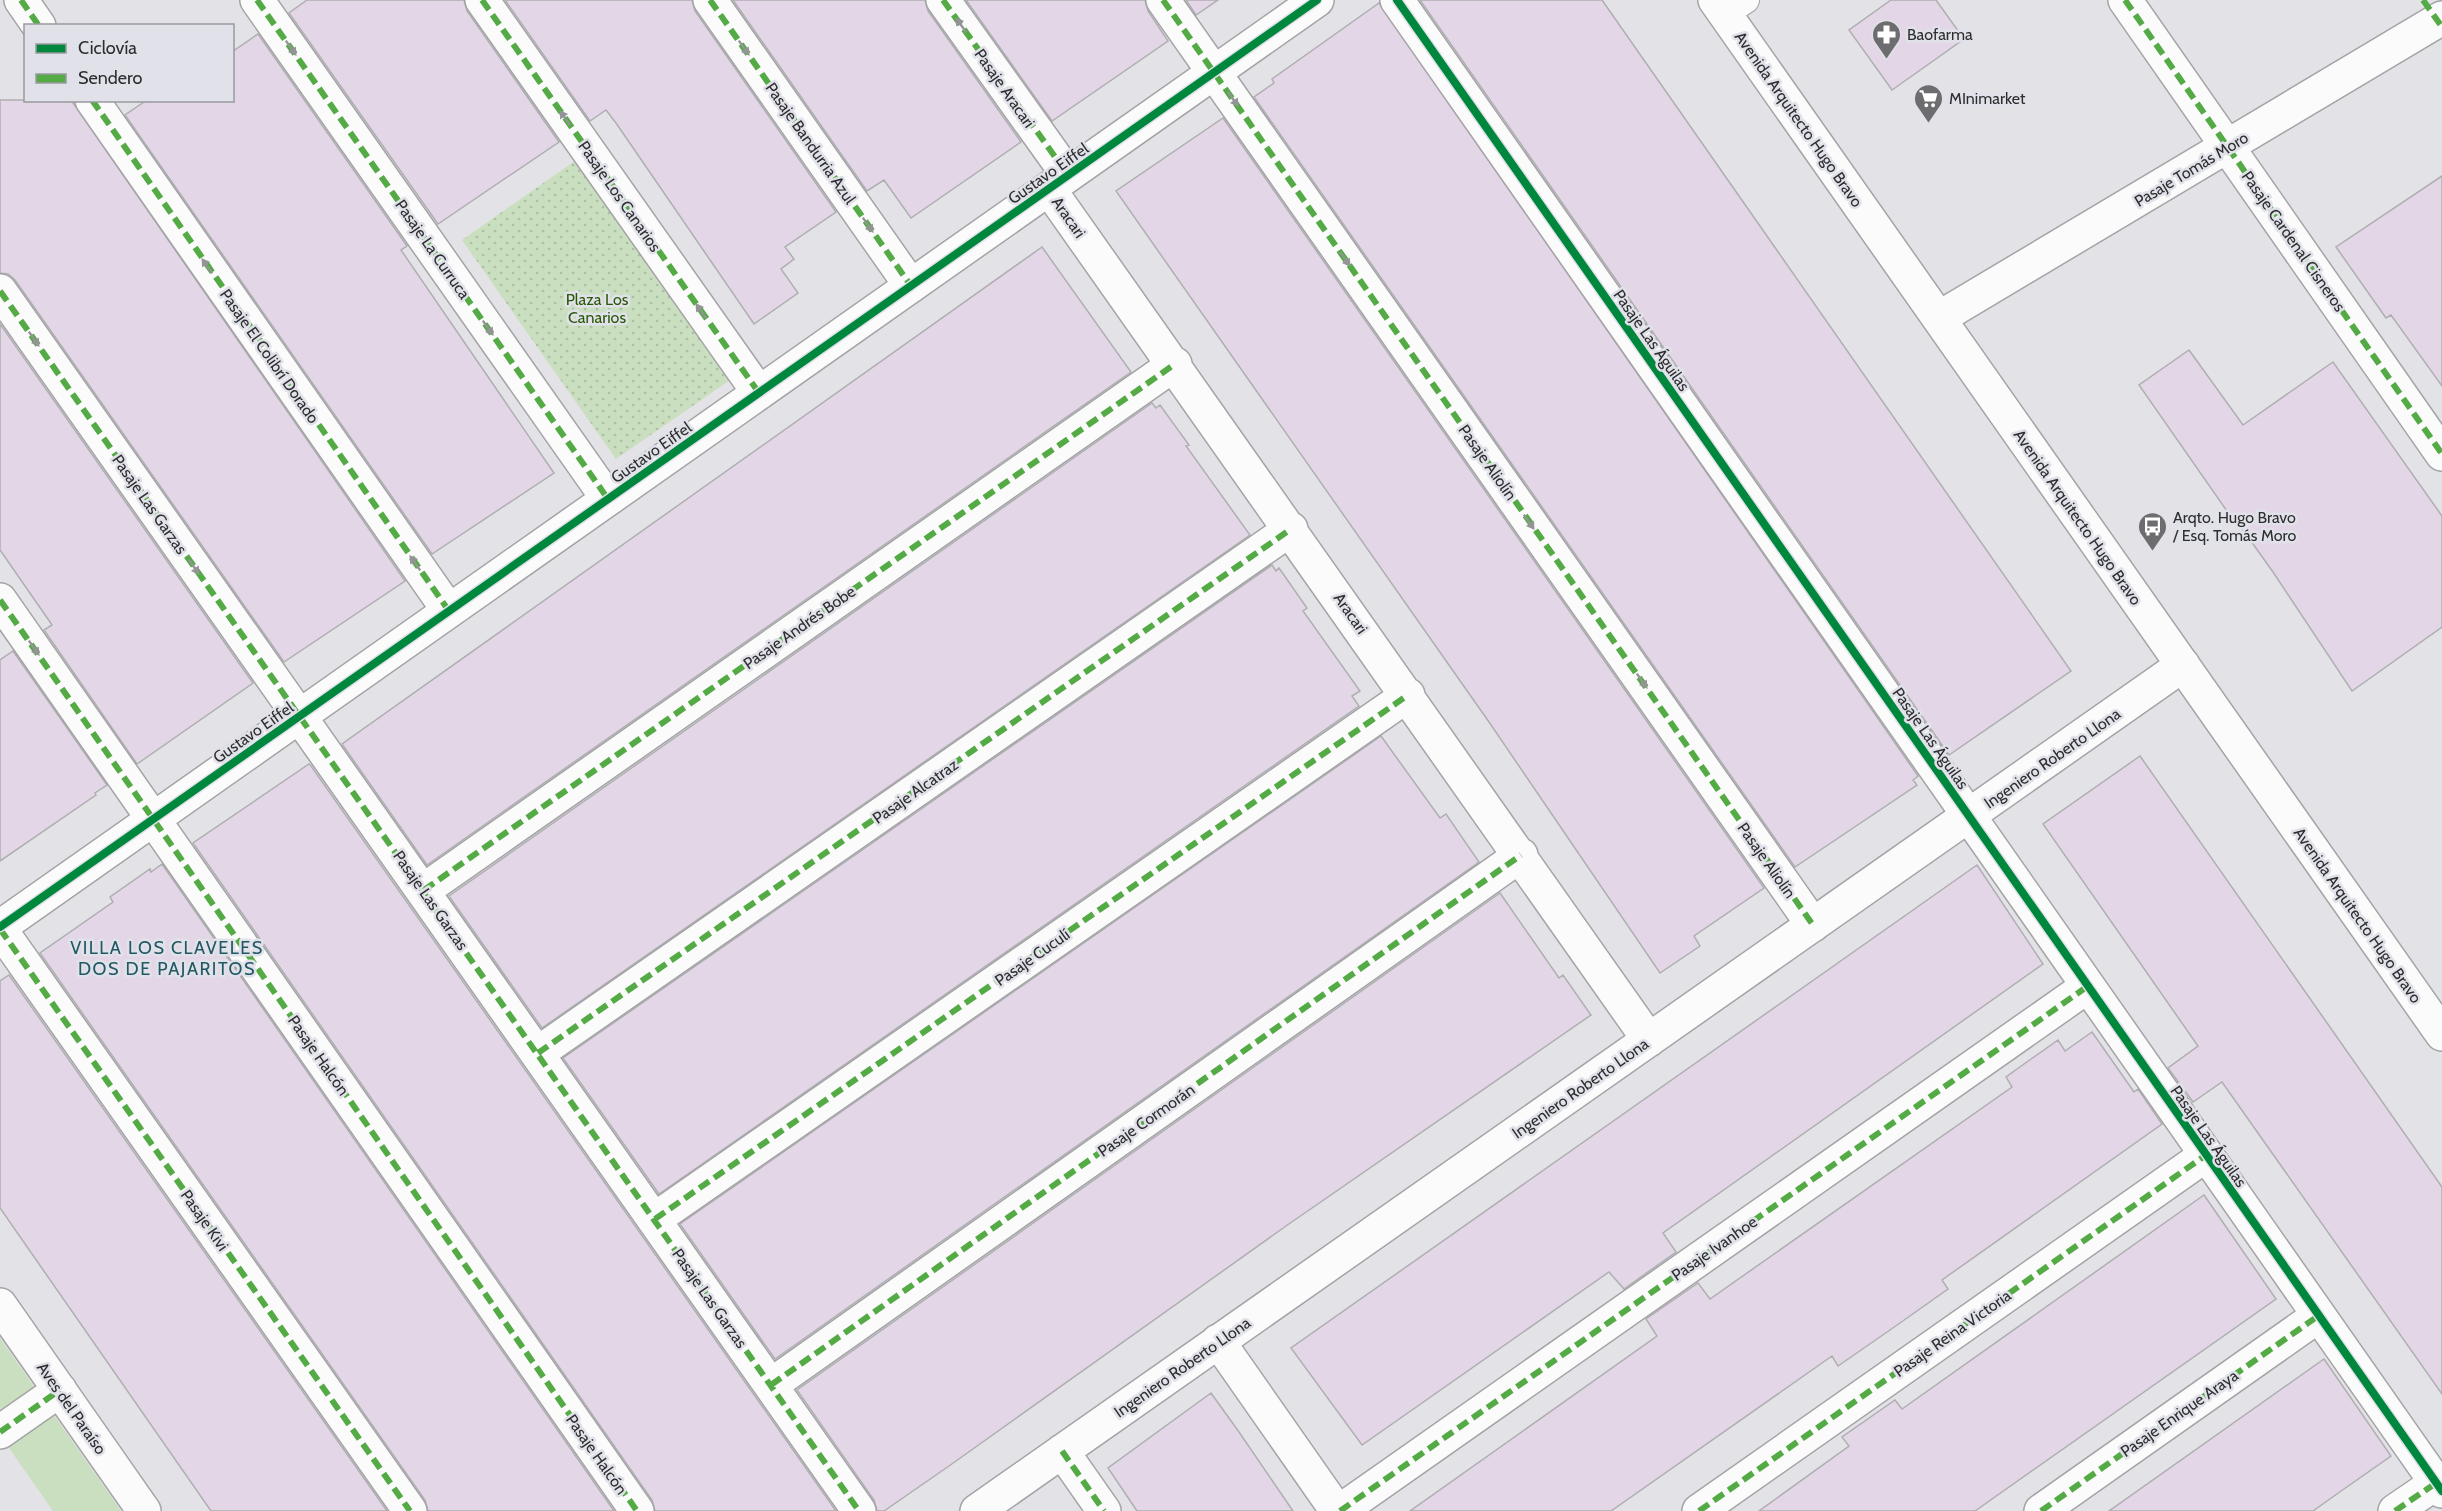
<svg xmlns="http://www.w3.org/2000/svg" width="2442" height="1511" font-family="Cabin,sans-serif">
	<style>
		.grass { fill: #c9dfbf }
		.park { fill: url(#park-dots) }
		.building { fill: #e3d7e7; stroke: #afaeb1; stroke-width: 1.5 }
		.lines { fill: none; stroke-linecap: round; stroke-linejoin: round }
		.service-casing { stroke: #a4a4a7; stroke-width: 28 }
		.minor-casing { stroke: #a4a4a7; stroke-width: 36 }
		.tertiary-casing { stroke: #a4a4a7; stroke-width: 36 }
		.service { stroke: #fbfbfb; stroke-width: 26 }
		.minor { stroke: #fbfbfb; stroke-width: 33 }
		.tertiary { stroke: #fbfbfb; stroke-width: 33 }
		.quiet { stroke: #54ab45; stroke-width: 6; stroke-dasharray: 12 6; stroke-linecap: butt }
		.cycleway-casing { stroke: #e1e2e9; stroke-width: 11 }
		.cycleway { stroke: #00873e; stroke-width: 8 }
		.oneway { fill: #949496 }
		.labels { text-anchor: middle; stroke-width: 5; stroke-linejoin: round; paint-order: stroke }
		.poi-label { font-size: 16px; fill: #2e2e30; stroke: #e1e2e9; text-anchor: start }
		.street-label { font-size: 16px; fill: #2e2e30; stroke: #e1e2e9 }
		.park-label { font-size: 16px; fill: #2a5907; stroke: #e1e2e9 }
		.neighbourhood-label { font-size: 18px; letter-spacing: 1.5px; fill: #215864; stroke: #e1e2e9 }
	</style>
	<defs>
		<pattern id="park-dots" width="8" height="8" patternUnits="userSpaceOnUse" patternTransform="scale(1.5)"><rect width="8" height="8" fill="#c9dfbf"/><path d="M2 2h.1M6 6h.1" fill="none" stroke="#adc0a4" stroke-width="1.8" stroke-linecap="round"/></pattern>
	</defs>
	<rect width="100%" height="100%" fill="#e3e3e7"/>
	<path class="grass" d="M0 1338 121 1511H53L0 1435Z"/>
	<path class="park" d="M579 158 733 378 616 459 462 240Z"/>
	<path class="building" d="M307 0H464L467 11 559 142 438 224 289 13Z
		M505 0H692L695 11 836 212 785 247 794 259 781 269 798 293 754 324 616 123 606 110 590 121Z
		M733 0H925L928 11 1021 142 911 218 884 180 867 191Z
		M966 0H1145L1148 11 1168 41 1052 121Z
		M1186 0H1218L1196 15Z
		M1420 0H1602L2071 671 1949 755Z
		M1891 0H1936L1964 39 1892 90 1849 30Z
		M1379 3 1918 776 1913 780 1917 785 1795 867 1254 97 1274 83 1272 79Z
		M258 34 407 246 401 250 554 473 432 554 125 115 147 100H232V52Z
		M0 100H71L405 581 284 662 15 280 8 274 0 273Z
		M1223 118 1764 888 1694 936 1700 946 1660 973 1489 722 1116 191Z
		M2442 176V386L2391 315 2386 318 2336 247Z
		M1042 247 1131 372 427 865 342 744Z
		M0 324 253 683 137 764 44 630 52 625 50 622 0 550Z
		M2189 350 2243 425 2333 362 2442 516V627L2352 691 2273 572 2238 523 2236 524 2139 385Z
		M1152 403 1156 408 1160 405 1189 445 1186 446 1250 535 542 1028 449 896Z
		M1272 565 1276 571 1279 568 1307 608 1303 611 1360 691 1352 696 1359 706 659 1194 563 1058Z
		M13 651 107 785 95 793 96 795 0 861V660Z
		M1381 736 1440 818 1446 814 1479 862 775 1359 680 1224Z
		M2140 756 2442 1187V1394L2222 1082 2193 1102 2168 1068 2198 1046 2043 824Z
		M309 764 311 766 836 1511H655L652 1500 193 843Z
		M162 864 614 1511H428L425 1500 40 953 113 902 110 897 150 869 151 872Z
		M1977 865 2043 964 1663 1233 1676 1252 1624 1289 1609 1272 1362 1445 1291 1348Z
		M1500 893 1559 978 1563 975 1591 1015 1286 1226 949 1466 884 1511H877L874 1500 797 1390Z
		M9 975 387 1511H211L0 1208V981Z
		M2092 1032 2134 1092 2138 1089 2162 1124 1942 1280 1948 1289 1890 1330 1838 1366 1832 1356 1611 1511H1410L1657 1336 1646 1319 1698 1283 1710 1299 2012 1087 2006 1077 2031 1059 2058 1040 2065 1051Z
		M2204 1195 2276 1299 1975 1511H1759L1849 1446 1842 1437 1895 1400 1902 1409Z
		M2324 1359 2391 1456 2334 1496 2313 1511H2109Z
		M1211 1393 1239 1432 1293 1511H1137L1108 1468Z"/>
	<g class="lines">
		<defs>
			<path id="service" d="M1725 14 1746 0"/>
			<path id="minor" d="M21 0 39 26
				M257 0 608 499
				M482 0 759 393
				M710 0 911 286
				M943 0 1068 175
				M1163 0 1813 925
				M1397 0 2442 1491
				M2125 0 2442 454
				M92 100 449 611
				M1049 189 1649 1040
				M0 291 859 1511
				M1939 318 2442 18
				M0 600 637 1511
				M424 890 1175 364
				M0 927 1317 0
				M0 929 410 1511
				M538 1053 1291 529
				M655 1219 1408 695
				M0 1305 144 1511
				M1218 1341 1337 1511
				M771 1385 1521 855
				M0 1432 60 1390
				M1062 1451 1104 1511
				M977 1511 2183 665
				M1340 1511 2088 986
				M1699 1511 2206 1155
				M2041 1511 2318 1316
				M2395 1511 2436 1483"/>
			<path id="tertiary" d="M1715 0 2442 1034"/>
		</defs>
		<use href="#service" class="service-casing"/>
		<use href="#minor" class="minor-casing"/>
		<use href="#tertiary" class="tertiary-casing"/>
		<use href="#service" class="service"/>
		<use href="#minor" class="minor"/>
		<use href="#tertiary" class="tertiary"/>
		<path class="quiet" d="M21 0 39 26
			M257 0 608 499
			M482 0 759 393
			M710 0 911 286
			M943 0 1068 175
			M1163 0 1813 925
			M2125 0 2442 454
			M2423 0 2442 27
			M92 100 449 611
			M0 291 859 1511
			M0 600 637 1511
			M424 890 1175 364
			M0 929 410 1511
			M538 1053 1291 529
			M655 1219 1408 695
			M771 1385 1521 855
			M0 1432 60 1390
			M1062 1451 1104 1511
			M1340 1511 2088 986
			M1699 1511 2206 1155
			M2041 1511 2318 1316
			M2395 1511 2436 1483"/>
		<defs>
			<path id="cycleway" d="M1397 0 2442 1491
				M0 927 1317 0"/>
		</defs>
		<use href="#cycleway" class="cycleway-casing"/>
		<use href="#cycleway" class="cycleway"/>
	</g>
	<defs><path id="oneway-solid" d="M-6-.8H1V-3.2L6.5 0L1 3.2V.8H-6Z" transform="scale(1.5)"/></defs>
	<g class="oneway">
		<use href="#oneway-solid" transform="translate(961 25) rotate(-125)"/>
		<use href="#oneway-solid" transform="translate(291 48) rotate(55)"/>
		<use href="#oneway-solid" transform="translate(744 48) rotate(55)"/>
		<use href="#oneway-solid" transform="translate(1233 99) rotate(55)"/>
		<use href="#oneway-solid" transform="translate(565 118) rotate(-125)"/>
		<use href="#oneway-solid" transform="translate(868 225) rotate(55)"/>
		<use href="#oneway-solid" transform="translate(1345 259) rotate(55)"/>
		<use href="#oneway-solid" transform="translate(207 266) rotate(-125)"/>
		<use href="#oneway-solid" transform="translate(701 311) rotate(-125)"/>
		<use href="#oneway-solid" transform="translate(488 328) rotate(55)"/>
		<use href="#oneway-solid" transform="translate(34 339) rotate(55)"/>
		<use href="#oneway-solid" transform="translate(1529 522) rotate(55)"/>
		<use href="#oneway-solid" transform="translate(415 563) rotate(-125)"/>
		<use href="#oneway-solid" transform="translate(194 567) rotate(55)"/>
		<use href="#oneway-solid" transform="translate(34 648) rotate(55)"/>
		<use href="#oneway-solid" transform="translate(1642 681) rotate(55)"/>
	</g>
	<defs>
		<symbol id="pharmacy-pin" viewBox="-11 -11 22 30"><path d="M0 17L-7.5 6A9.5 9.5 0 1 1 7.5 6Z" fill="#6d6d70" stroke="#e1e2e9"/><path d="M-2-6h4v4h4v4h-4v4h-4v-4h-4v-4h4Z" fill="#fff"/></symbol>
		<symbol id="supermarket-pin" viewBox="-11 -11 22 30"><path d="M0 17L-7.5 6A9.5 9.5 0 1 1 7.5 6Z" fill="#6d6d70" stroke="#e1e2e9"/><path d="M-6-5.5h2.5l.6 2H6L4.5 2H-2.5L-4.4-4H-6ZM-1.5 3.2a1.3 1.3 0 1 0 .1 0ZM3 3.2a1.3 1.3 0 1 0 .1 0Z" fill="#fff"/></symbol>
		<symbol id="bus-pin" viewBox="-11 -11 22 30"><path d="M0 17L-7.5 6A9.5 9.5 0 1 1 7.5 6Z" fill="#6d6d70" stroke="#e1e2e9"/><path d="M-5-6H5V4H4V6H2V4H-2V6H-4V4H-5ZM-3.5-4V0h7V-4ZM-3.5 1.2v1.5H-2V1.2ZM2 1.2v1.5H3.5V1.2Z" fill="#fff"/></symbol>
	</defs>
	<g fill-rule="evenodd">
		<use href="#pharmacy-pin" x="1870" y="18" width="33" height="45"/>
		<use href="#supermarket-pin" x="1912" y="82" width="33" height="45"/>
		<use href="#bus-pin" x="2136" y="510" width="33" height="45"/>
	</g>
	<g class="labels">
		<g class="poi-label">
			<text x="1907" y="40">Baofarma</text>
			<text x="1949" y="104">MInimarket</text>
			<text x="2173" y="523">Arqto. Hugo Bravo<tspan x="2173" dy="18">/ Esq. Tomás Moro</tspan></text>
		</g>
		<g class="street-label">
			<text transform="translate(1005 88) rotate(55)" y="6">Pasaje Aracari</text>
			<text transform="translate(1799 119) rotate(55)" y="6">Avenida Arquitecto Hugo Bravo</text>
			<text transform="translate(811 143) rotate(55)" y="6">Pasaje Bandurria Azul</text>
			<text transform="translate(2191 169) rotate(-31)" y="6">Pasaje Tomás Moro</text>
			<text transform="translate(1048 173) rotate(-35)" y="6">Gustavo Eiffel</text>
			<text transform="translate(620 196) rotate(55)" y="6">Pasaje Los Canarios</text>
			<text transform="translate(1069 217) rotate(55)" y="6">Aracari</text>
			<text transform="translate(2294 241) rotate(55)" y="6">Pasaje Cardenal Cisneros</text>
			<text transform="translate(433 249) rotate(55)" y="6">Pasaje La Curruca</text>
			<text transform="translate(1652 340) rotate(55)" y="6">Pasaje Las Águilas</text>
			<text transform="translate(270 356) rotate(55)" y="6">Pasaje El Colibrí Dorado</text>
			<text transform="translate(651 452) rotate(-35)" y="6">Gustavo Eiffel</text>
			<text transform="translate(1488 462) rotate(55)" y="6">Pasaje Aliolín</text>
			<text transform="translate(150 504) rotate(55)" y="6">Pasaje Las Garzas</text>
			<text transform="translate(2078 517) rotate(55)" y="6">Avenida Arquitecto Hugo Bravo</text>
			<text transform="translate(1351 613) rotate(55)" y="6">Aracari</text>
			<text transform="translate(799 627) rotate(-35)" y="6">Pasaje Andrés Bobe</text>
			<text transform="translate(253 732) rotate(-35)" y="6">Gustavo Eiffel</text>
			<text transform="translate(1931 738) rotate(55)" y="6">Pasaje Las Águilas</text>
			<text transform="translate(2052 758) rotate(-35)" y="6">Ingeniero Roberto Llona</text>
			<text transform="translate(915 791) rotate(-35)" y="6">Pasaje Alcatraz</text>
			<text transform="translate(1767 860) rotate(55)" y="6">Pasaje Aliolín</text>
			<text transform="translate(431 900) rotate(55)" y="6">Pasaje Las Garzas</text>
			<text transform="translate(2358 915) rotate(55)" y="6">Avenida Arquitecto Hugo Bravo</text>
			<text transform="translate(1032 957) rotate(-35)" y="6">Pasaje Cuculí</text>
			<text transform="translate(319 1055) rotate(55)" y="6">Pasaje Halcón</text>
			<text transform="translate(1580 1088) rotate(-35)" y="6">Ingeniero Roberto Llona</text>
			<text transform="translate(1146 1120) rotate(-35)" y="6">Pasaje Cormorán</text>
			<text transform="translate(2209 1136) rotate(55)" y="6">Pasaje Las Águilas</text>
			<text transform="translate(205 1220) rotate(55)" y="6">Pasaje Kivi</text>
			<text transform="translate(1714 1248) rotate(-35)" y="6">Pasaje Ivanhoe</text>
			<text transform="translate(710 1298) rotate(55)" y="6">Pasaje Las Garzas</text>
			<text transform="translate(1952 1333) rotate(-35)" y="6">Pasaje Reina Victoria</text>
			<text transform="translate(1182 1367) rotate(-35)" y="6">Ingeniero Roberto Llona</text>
			<text transform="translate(72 1408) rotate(55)" y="6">Aves del Paraíso</text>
			<text transform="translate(2179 1413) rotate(-35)" y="6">Pasaje Enrique Araya</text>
			<text transform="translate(597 1454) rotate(55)" y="6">Pasaje Halcón</text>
		</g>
		<g class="park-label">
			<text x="597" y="305">Plaza Los<tspan x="597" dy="18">Canarios</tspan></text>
		</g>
		<g class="neighbourhood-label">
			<text x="167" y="954">VILLA LOS CLAVELES<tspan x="167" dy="21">DOS DE PAJARITOS</tspan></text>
		</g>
	</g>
	<rect x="24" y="24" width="210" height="78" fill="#e1e2e9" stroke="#999a9f" stroke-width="1.5"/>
	<rect x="36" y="44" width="30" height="9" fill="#00873e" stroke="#999a9f" stroke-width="1.5"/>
	<text x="78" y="54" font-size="18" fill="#2e2e30">Ciclovía</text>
	<rect x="36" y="74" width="30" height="9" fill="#54ab45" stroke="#999a9f" stroke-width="1.5"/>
	<text x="78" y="84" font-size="18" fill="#2e2e30">Sendero</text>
</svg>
